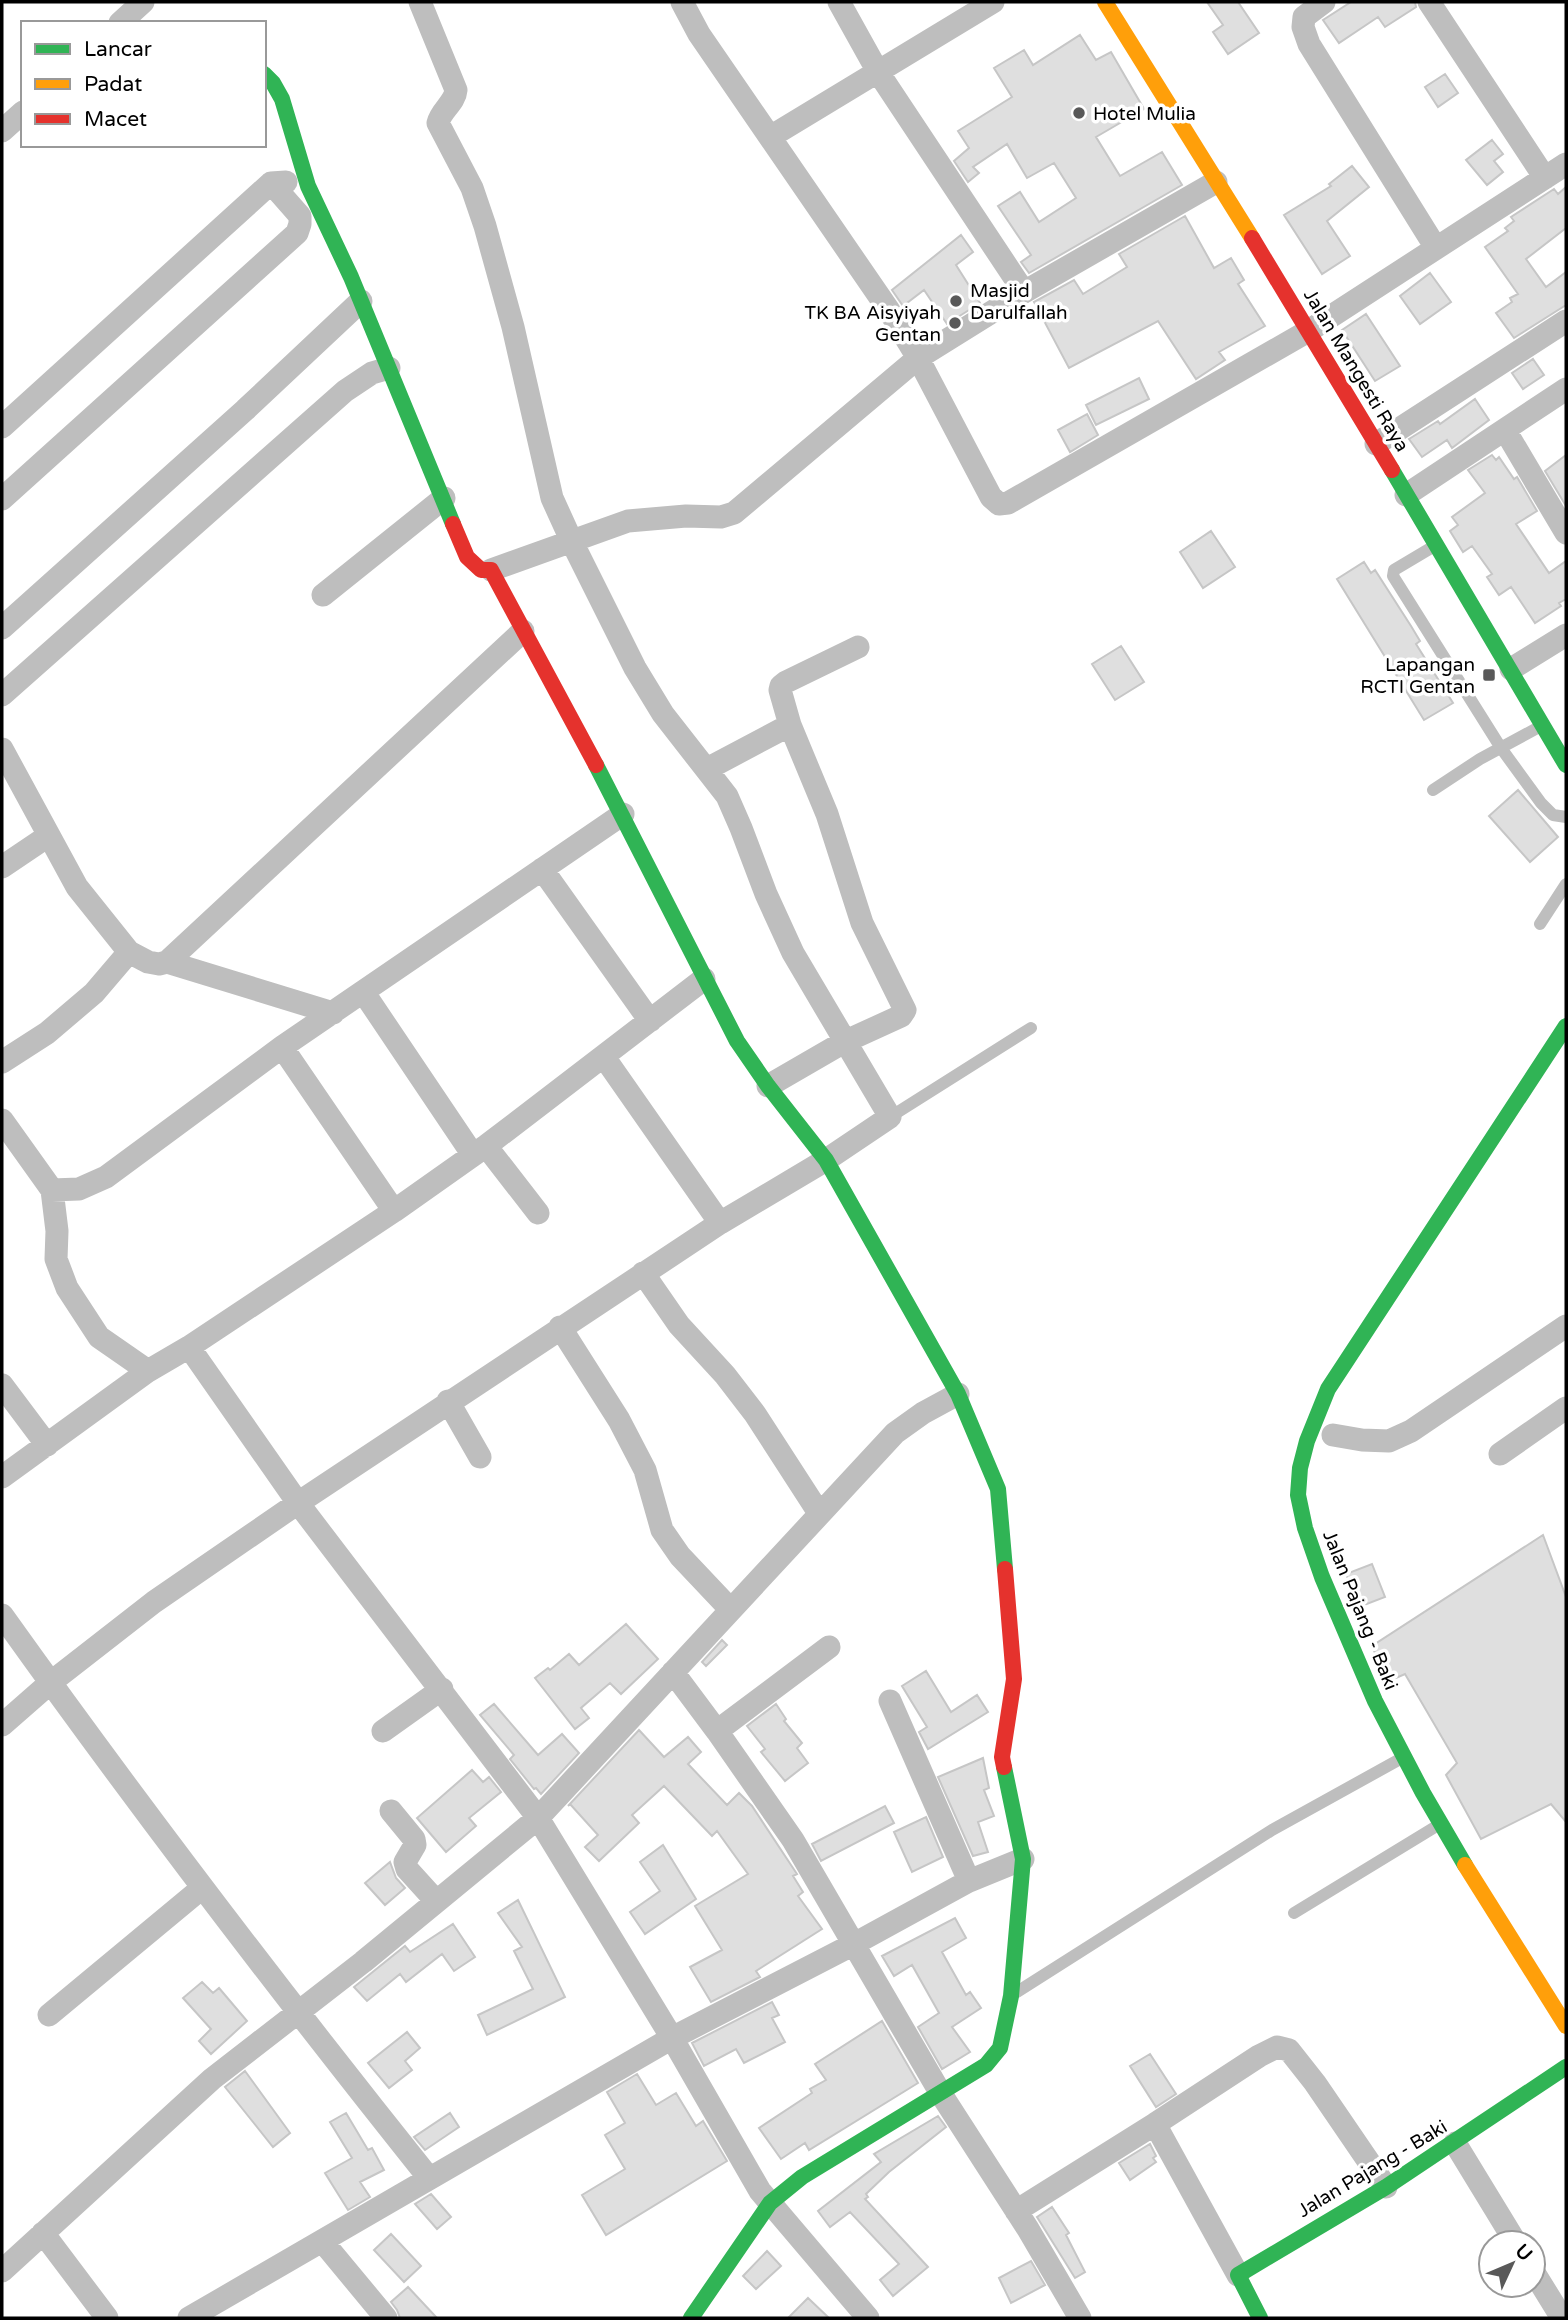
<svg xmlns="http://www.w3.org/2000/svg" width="1568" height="2320" font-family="'Varela Round',sans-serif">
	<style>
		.building { fill: #dfdfdf; stroke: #c6c6c6; stroke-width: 2 }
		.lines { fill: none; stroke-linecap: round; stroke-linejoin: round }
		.lane { stroke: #bebebe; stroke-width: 12 }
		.street { stroke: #bebebe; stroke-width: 23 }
		.fast { stroke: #30b455; stroke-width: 16 }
		.slow { stroke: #ff9f0a; stroke-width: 16 }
		.jam { stroke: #e5322d; stroke-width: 16 }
		.poi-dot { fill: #595959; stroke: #fff; stroke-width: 2.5 }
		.labels { text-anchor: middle; stroke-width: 7; stroke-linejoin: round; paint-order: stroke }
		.poi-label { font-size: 19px; fill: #000; stroke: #fff; text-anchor: start }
		.street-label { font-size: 19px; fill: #000; stroke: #fff }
	</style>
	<rect width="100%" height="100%" fill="#fff"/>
	<path class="building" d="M1207 2H1238L1259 33 1228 54 1213 32 1223 25Z
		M1351 2H1415L1416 7 1385 27 1378 17 1339 43 1323 20Z
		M1080 35 1096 60 1111 52 1144 109 1096 137 1120 176 1162 152 1182 185 1029 273 1021 262 1031 255 998 206 1020 192 1039 222 1076 198 1054 163 1027 178 1007 144 973 167 979 173 968 182 954 161 969 148 958 131 1012 97 994 68 1024 50 1033 65Z
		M1445 74 1458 93 1438 107 1425 87Z
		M1492 140 1503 154 1494 161 1503 172 1487 185 1466 160Z
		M1352 166 1369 187 1327 221 1350 256 1322 274 1284 215 1331 186 1329 184Z
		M1566 187V228L1526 259 1546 287 1566 272V305L1514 338 1496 313 1512 302 1510 298 1518 294 1485 247 1508 231 1505 228 1514 221 1511 217 1554 189 1558 194Z
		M1185 216 1214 268 1231 258 1244 280 1238 284 1265 326 1219 352 1225 360 1196 379 1158 321 1069 368 1034 302 1074 280 1083 294 1127 267 1119 254Z
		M961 235 973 252 956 265 980 303 947 324 924 290 903 306 892 290Z
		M1430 273 1451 302 1420 324 1400 296Z
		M1366 314 1400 366 1375 381 1342 330Z
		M1533 359 1544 375 1523 389 1512 373Z
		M1139 378 1149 399 1096 425 1086 405Z
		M1475 399 1489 420 1452 448 1447 440 1422 457 1409 439 1438 421 1440 424Z
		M1087 414 1098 435 1070 452 1058 430Z
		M1492 455 1496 460 1499 457 1514 479 1517 477 1537 511 1516 524 1549 573 1566 561V599L1559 603 1561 606 1535 623 1511 587 1499 595 1487 577 1492 574 1472 546 1463 552 1450 531 1458 525 1452 517 1485 493 1468 470Z
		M1566 455V506L1545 471Z
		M1211 531 1235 567 1203 588 1180 552Z
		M1364 562 1371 573 1375 570 1411 626 1420 641 1416 644 1453 703 1424 720 1337 579Z
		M1121 646 1144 682 1115 700 1092 664Z
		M1518 790 1558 837 1530 862 1489 816Z
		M1543 1535 1566 1597V1822L1551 1804 1481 1839 1446 1775 1457 1763 1405 1674 1387 1682 1372 1646Z
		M1372 1564 1385 1597 1359 1607 1346 1574Z
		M626 1624 658 1659 621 1694 610 1683 581 1708 589 1718 575 1729 535 1678 548 1668 550 1670 569 1654 579 1665Z
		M722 1640 727 1645 706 1666 702 1662Z
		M926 1671 951 1712 977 1695 988 1712 928 1749 919 1732 927 1727 902 1686Z
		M494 1704 538 1755 562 1734 579 1753 541 1794 536 1788 534 1789 510 1759 514 1755 480 1715Z
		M776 1704 786 1719 784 1721 802 1743 797 1748 808 1763 785 1781 761 1752 765 1749 747 1726Z
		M639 1730 664 1757 688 1737 701 1752 688 1764 727 1805 739 1793 752 1806 797 1874 793 1876 803 1892 798 1896 822 1929 756 1971 760 1977 711 2002 690 1967 722 1950 695 1906 748 1874 717 1831 712 1836 664 1786 632 1815 639 1823 599 1861 585 1847 598 1835 570 1804 568 1806Z
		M983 1758 989 1788 984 1790 994 1816 978 1822 988 1852 973 1856 938 1777Z
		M472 1770 483 1782 489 1777 501 1792 469 1818 476 1826 446 1852 417 1818Z
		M885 1806 894 1823 821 1861 812 1844Z
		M926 1817 943 1857 912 1872 894 1832Z
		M663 1845 696 1899 645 1934 630 1912 660 1891 640 1862Z
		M390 1862 396 1878 405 1888 385 1905 365 1883Z
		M518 1900 565 1997 487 2035 478 2015 533 1989 514 1951 522 1947 498 1913Z
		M955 1918 966 1938 942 1952 966 1995 970 1992 981 2008 952 2027 970 2052 942 2069 918 2027 939 2013 912 1965 894 1976 882 1956Z
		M453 1924 475 1957 454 1971 442 1954 406 1982 400 1974 367 2001 354 1987 405 1946 410 1952Z
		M202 1982 213 1993 219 1988 247 2021 211 2054 199 2041 211 2029 183 1998Z
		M772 2002 779 2015 772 2018 785 2042 744 2063 736 2049 704 2066 692 2043Z
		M882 2021 918 2083 809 2150 805 2143 781 2159 759 2128 812 2093 810 2089 826 2080 815 2064Z
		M407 2032 420 2048 405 2061 412 2070 389 2088 368 2063Z
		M1150 2054 1176 2094 1156 2107 1130 2066Z
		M245 2071 290 2133 273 2147 225 2087Z
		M637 2074 656 2105 676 2093 696 2126 703 2121 727 2161 606 2235 582 2195 625 2169 605 2135 625 2123 607 2092Z
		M346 2113 368 2150 372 2148 384 2170 360 2182 370 2197 348 2210 325 2173 352 2158 330 2122Z
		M450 2113 459 2127 425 2150 414 2137Z
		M938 2116 946 2127 889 2172 866 2194 868 2197 865 2199 928 2267 893 2296 880 2280 899 2264 850 2212 830 2227 818 2211 881 2162 874 2154Z
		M1150 2144 1156 2156 1153 2158 1156 2162 1130 2180 1119 2163Z
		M431 2194 451 2217 437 2229 415 2204Z
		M1052 2207 1069 2233 1066 2235 1085 2272 1075 2278 1037 2217Z
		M391 2234 421 2266 404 2282 374 2250Z
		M767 2251 781 2266 756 2289 743 2276Z
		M1031 2261 1045 2285 1011 2303 999 2278Z
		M408 2287 437 2318H400L397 2310 391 2302Z
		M808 2298 829 2318H788Z"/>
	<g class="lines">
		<path class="lane" d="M1436 545 1394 570 1393 576 1501 748 1541 803 1553 815 1566 817
			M1433 790 1480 759 1541 726
			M1540 924 1566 884
			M890 1117 1031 1028
			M1294 1913 1440 1824
			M1017 1992 1272 1830 1402 1758"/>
		<path class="street" d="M682 2 699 34 888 309 918 358 991 497 999 504 1008 503 1310 330 1566 164
			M839 2 878 72 1024 292
			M1324 2 1304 17 1303 27 1309 44 1436 248
			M1429 2 1545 178
			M120 23 143 2
			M2 131 23 112
			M770 137 993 2
			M2 427 271 183 286 182
			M1505 430 1566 533
			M1376 444 1566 321
			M1406 495 1566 389
			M2 499 297 233 300 224V216L271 183
			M491 570 628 521 686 516 721 517 734 513 918 358 1024 292 1216 182
			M323 595 444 498
			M2 628 245 410 361 301
			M1511 669 1566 635
			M2 695 345 391 372 373 389 368
			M2 749 77 887 129 952 148 962 159 964 167 962 333 1013
			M707 769 790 725
			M2 867 48 836
			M542 869 650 1021
			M167 962 523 631
			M364 993 473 1155
			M282 1047 394 1211
			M604 1057 720 1223
			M2 1062 47 1033 94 993 129 952
			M768 1086 844 1042 901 1016 905 1010 862 923 827 814 790 725 780 690 781 686 786 682 858 647
			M2 1120 52 1190 57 1231 56 1259 67 1288 99 1337 148 1371
			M486 1146 538 1213
			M52 1190 79 1189 106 1177 282 1047 623 814
			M643 1273 679 1325 725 1375 755 1414 819 1513
			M560 1327 619 1420 645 1470 662 1530 680 1556 731 1610
			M189 1347 298 1503 538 1818 672 2038 760 2191 868 2318
			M2 1385 47 1445
			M448 1401 480 1457
			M1333 1435 1362 1440 1389 1441 1411 1431 1566 1326
			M1500 1454 1566 1408
			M2 1477 148 1371 189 1347 394 1211 486 1146 704 979
			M2 1615C139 1807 282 1994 429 2178
			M673 1672 717 1731 793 1840 941 2094 1028 2229 1080 2318
			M890 1701 969 1881
			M2 1725 50 1683 154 1602 298 1503 720 1223 826 1160 890 1117 793 953 766 894 741 828 727 796 663 714 635 668 572 542 552 498 513 327 485 226 472 188 438 123C441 110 455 103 456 90L420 2
			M383 1731 442 1689
			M717 1731 829 1647
			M391 1811 414 1839 415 1845 405 1862 407 1869 436 1901
			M49 2015 202 1888
			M1455 2143 1516 2243
			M1016 2211 1155 2124
			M43 2233 107 2318
			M323 2242 386 2318
			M2 2271 212 2079 363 1962 538 1818 895 1433 923 1413 958 1394
			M1533 2271 1562 2318
			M1238 2275 1155 2124 1259 2056 1277 2047 1289 2050 1315 2083 1386 2187
			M189 2318 672 2038 854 1944 969 1881 1023 1859"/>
		<path class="fast" d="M264 74 273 83 282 99 308 186 351 277 453 524
			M1392 470 1566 765
			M596 765 737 1041 768 1086 826 1160 958 1394 998 1489 1005 1569
			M1465 1865 1423 1793 1375 1701 1322 1577 1305 1528 1298 1495 1300 1468 1307 1441 1328 1389 1566 1026
			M691 2318 770 2203 802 2177 986 2065 1000 2048 1011 1996 1023 1859 1004 1767
			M1260 2318 1238 2275 1386 2187 1566 2067"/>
		<path class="slow" d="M1105 2 1252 238
			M1465 1865 1566 2026"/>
		<path class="jam" d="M1252 238 1392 470
			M453 524 467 557 481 570H491L596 765
			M1004 1767 1002 1757 1014 1679 1005 1569"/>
	</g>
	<g class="poi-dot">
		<circle cx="1079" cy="113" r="7"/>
		<circle cx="956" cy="301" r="7"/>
		<circle cx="955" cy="323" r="7"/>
		<rect x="1482" y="668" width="14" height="14" rx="3.5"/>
	</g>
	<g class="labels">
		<g class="poi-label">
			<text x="1093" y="120">Hotel Mulia</text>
			<text x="970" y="297">Masjid<tspan x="970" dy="22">Darulfallah</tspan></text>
			<text x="941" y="319" text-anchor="end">TK BA Aisyiyah<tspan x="941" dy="22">Gentan</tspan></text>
			<text x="1475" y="671" text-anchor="end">Lapangan<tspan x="1475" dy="22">RCTI Gentan</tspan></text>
		</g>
		<g class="street-label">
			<text transform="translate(1357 370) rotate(59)" y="7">Jalan Mangesti Raya</text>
			<text transform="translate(1361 1610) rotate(68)" y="7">Jalan Pajang - Baki</text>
			<text transform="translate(1372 2168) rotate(-31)" y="7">Jalan Pajang - Baki</text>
		</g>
	</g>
	<rect width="1568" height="2320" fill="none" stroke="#000000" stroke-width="7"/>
	<rect x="21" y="21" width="245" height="126" fill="#ffffff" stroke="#999999" stroke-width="2"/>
	<rect x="35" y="44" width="35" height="10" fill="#30b455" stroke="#999999" stroke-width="2"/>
	<text x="84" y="56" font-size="21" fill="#000000">Lancar</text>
	<rect x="35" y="79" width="35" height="10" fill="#ff9f0a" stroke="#999999" stroke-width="2"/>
	<text x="84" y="91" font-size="21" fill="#000000">Padat</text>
	<rect x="35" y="114" width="35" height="10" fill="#e5322d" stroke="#999999" stroke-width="2"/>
	<text x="84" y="126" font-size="21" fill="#000000">Macet</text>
	<g transform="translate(1512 2264) rotate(46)"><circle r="33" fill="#ffffff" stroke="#999999" stroke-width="2"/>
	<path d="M0-5L12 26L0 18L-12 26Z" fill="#595959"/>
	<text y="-10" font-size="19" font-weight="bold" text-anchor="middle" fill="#000000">U</text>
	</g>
</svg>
